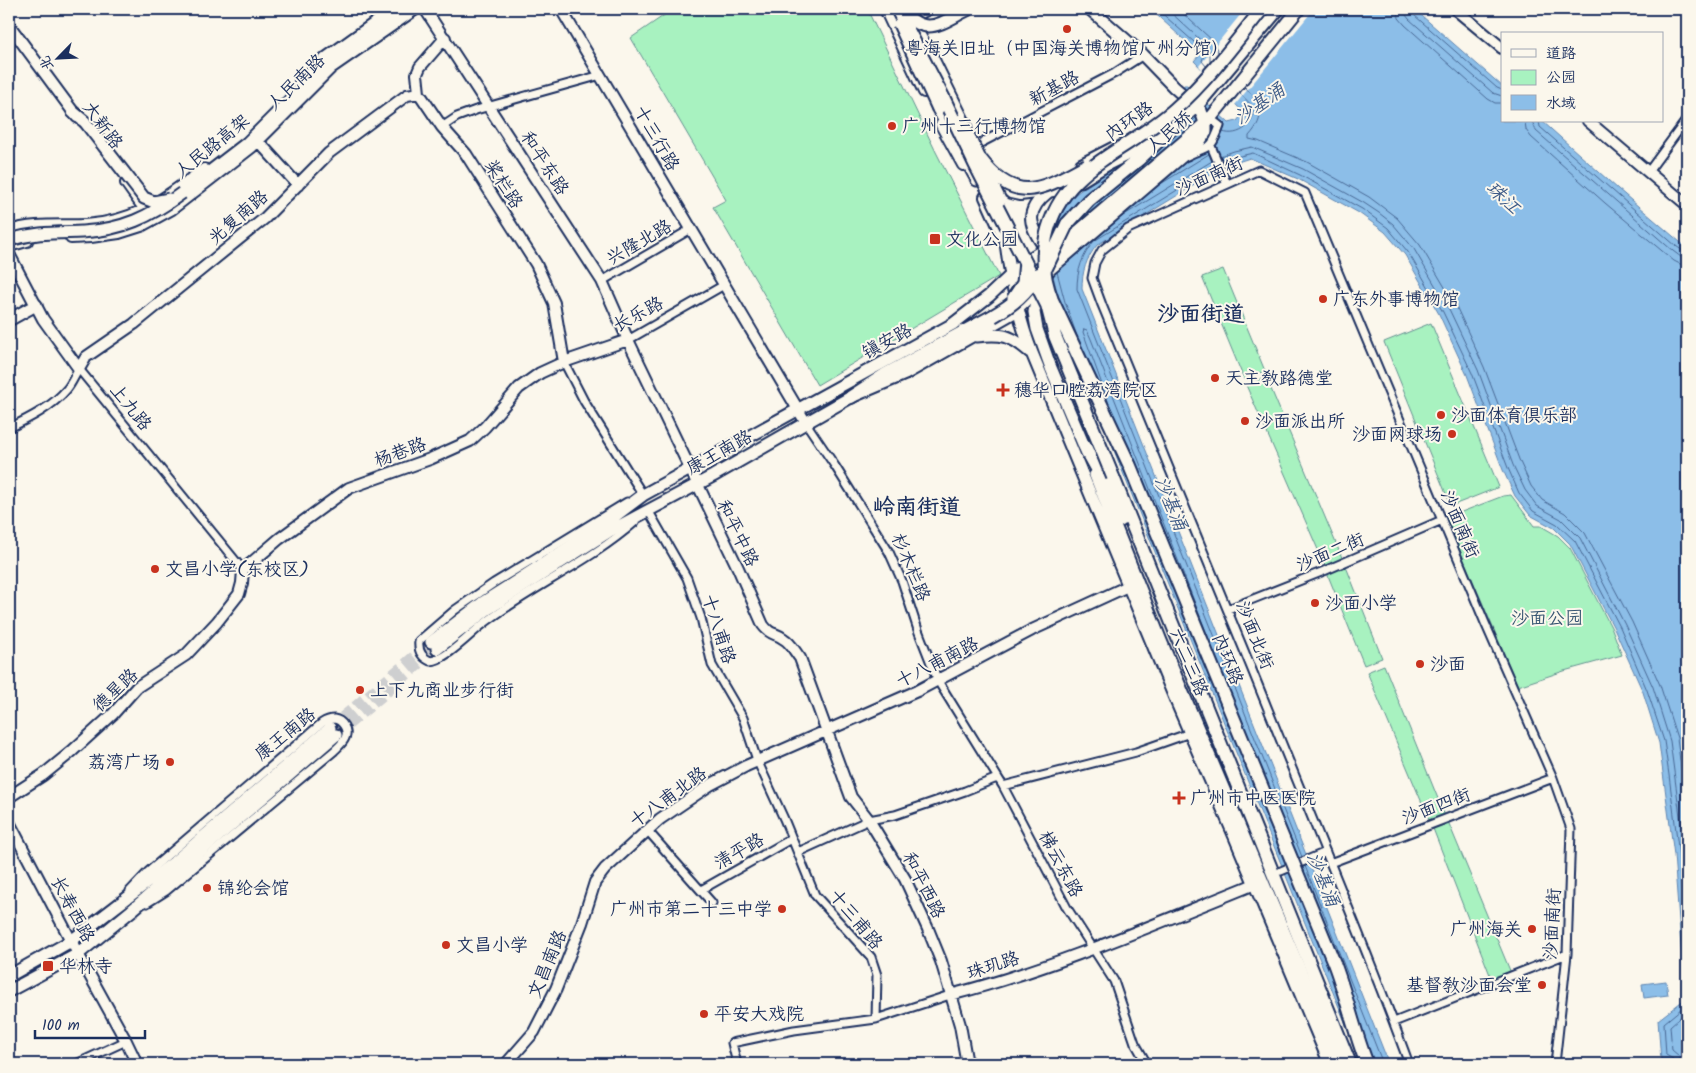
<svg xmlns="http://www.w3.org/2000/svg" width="1696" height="1073" font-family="Kalam,'LXGW WenKai TC',sans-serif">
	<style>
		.green { fill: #a8f2c0; stroke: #62908f }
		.water { fill: #8cbee8; stroke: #5f85b1 }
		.pier { fill: #fbf7ec }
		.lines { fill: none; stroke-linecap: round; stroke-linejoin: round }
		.shore { stroke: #486895; stroke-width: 1 }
		.primary-tunnel { stroke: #cecfd0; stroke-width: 11; stroke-dasharray: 11 5.5; stroke-linecap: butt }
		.street-casing { stroke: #1b2f5e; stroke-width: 11 }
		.secondary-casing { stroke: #1b2f5e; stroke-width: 14 }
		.primary-casing { stroke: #1b2f5e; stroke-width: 15 }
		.highway-casing { stroke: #1b2f5e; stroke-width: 16 }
		.street { stroke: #fbf7ec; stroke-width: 7 }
		.secondary { stroke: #fbf7ec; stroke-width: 10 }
		.primary { stroke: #fbf7ec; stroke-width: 11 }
		.highway { stroke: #fbf7ec; stroke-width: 12 }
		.primary-bridge-casing { stroke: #1b2f5e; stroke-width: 15; stroke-linecap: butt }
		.highway-bridge-casing { stroke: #1b2f5e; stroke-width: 16; stroke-linecap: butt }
		.primary-bridge { stroke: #fbf7ec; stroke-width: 11 }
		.highway-bridge { stroke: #fbf7ec; stroke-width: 12 }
		.poi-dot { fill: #c8321e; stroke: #fbf7ec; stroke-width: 2 }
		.labels { text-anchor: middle; stroke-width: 4; stroke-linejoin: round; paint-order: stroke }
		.poi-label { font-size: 18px; fill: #1b2f5e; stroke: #fbf7ec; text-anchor: start }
		.street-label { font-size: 18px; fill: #1b2f5e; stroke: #fbf7ec }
		.park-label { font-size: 18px; fill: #375672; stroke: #fbf7ec }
		.water-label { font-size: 19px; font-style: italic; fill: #3d5a87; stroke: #fbf7ec }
		.district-label { font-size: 22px; font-weight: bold; fill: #1b2f5e; stroke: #fbf7ec }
	</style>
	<rect width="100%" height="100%" fill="#fbf7ec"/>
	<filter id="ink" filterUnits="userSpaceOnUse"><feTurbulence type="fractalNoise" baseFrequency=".02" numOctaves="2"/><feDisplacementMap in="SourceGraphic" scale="10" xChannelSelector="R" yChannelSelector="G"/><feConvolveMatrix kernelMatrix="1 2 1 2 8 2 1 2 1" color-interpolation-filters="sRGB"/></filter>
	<g filter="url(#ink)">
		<path class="green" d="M667 9H867L936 152 999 276 817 385 713 207 726 200 631 38 669 12Z
			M1223 269 1265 371 1244 379 1202 277Z
			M1431 323 1499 487 1451 506 1384 342Z
			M1266 377 1343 560 1326 568 1246 385Z
			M1511 495 1534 526H1541L1558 536 1570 548 1612 629 1622 655 1564 671 1518 686 1446 518 1503 496Z
			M1345 564 1382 658 1364 665 1327 573Z
			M1384 665 1445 816 1430 822 1367 672Z
			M1447 819 1511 973 1492 980 1432 826Z"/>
		<path class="water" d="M1150 9H1414L1502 86V121H1542L1618 189 1687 248V1064H1670L1669 1062 1661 1061 1658 1020 1685 999 1674 855 1659 743 1643 692 1615 630 1570 544 1554 528 1530 515 1515 496 1503 470 1467 375 1439 314 1405 255 1385 232 1359 213 1298 179 1250 158 1225 166 1097 245C1086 259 1082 271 1082 289L1389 1064H1362L1115 453 1060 304 1042 231 1043 223 1049 214 1081 190 1142 150 1177 121 1184 85H1187L1229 123 1237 121 1241 116V110L1194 61 1200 54Z
			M1666 981 1668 995 1644 998 1642 984Z"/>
		<path class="pier" d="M1245 9H1314L1235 105 1199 66Z"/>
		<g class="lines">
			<path class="shore" d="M1157 9 1203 50 1204 55 1202 61 1206 66
				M1167 9 1208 47 1210 52V62
				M1178 9 1213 41 1218 52
				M1398 9 1399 18 1405 25 1488 99 1495 103H1502
				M1405 9 1406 15 1409 19 1493 93 1502 96
				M1412 9 1414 15 1497 88 1502 90
				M1245 87C1261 104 1267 116 1249 136V139L1258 141 1307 162 1369 197 1397 218 1420 245 1456 306 1484 367 1520 462 1531 486 1542 500 1565 513 1585 533 1632 622 1660 685 1677 738 1687 812
				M1525 121 1526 130 1531 137 1605 203 1674 261 1680 264 1687 265
				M1532 121 1536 131 1673 251 1681 257 1687 258
				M1539 121 1540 127 1676 246 1683 251H1687
				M1223 132C1238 138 1259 123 1251 105 1248 101 1243 97 1240 93
				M1157 152 1196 118
				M1220 156 1234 151 1252 147 1303 169 1364 203 1379 213 1393 224 1414 249 1449 309 1478 370 1513 465 1525 490 1537 506 1561 519 1580 538 1625 625 1653 687 1670 741 1685 854 1687 889
				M1223 162 1236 157 1253 153 1300 175 1362 209 1388 228 1408 252 1443 312 1472 373 1508 468 1519 493 1533 511 1557 524 1575 541 1620 627 1647 690 1664 741 1669 775 1679 855 1687 970
				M1215 167 1094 241C1082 256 1077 270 1077 289L1302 857
				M1159 185 1209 154
				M1121 217 1212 161
				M1057 272 1065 302 1078 339
				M1108 401 1083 332 1084 329 1087 330 1091 339 1209 639
				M1305 866 1383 1064
				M1675 1064 1673 1059 1666 1055 1664 1023 1687 1004
				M1681 1064 1679 1056 1672 1050 1670 1026 1687 1011"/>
			<path class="primary-tunnel" d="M330 728 431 642
				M336 735 437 649"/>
			<defs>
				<path id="street" d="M442 127 457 117 476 110 601 75
					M977 145 1115 73 1143 55
					M1211 146 1227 184
					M1187 156C1210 144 1210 153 1220 126L1207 116
					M1080 163 1113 146
					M1648 172 1687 119
					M602 281 691 229
					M628 340 724 285
					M564 362 584 401 643 495 641 496
					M806 423 835 466 889 552 902 581 918 630 938 681 1003 786 1067 908 1114 981 1135 1043 1147 1064
					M9 428C30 418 52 407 67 389 72 383 75 375 79 369L243 570
					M627 502 494 583 455 610 419 641C418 650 421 657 430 661 446 660 469 635 482 625 529 588 590 562 635 522
					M648 510 687 578 701 618 712 665 743 718 757 760 784 819 815 895 871 957 877 975 876 1019
					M1228 609 1324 571 1442 520
					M1003 786 1136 752 1190 733
					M647 830 712 903
					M798 852 869 820 895 815 965 791 997 778
					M1330 863 1553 778
					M1281 871 1326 852
					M701 890 791 839
					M130 891 148 872 322 723C325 721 329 719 334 719 342 720 349 730 345 738 343 743 338 747 334 751L166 891 147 903
					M1394 1022 1567 954
					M76 1064 126 1041
					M737 1064 732 1043 794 1030 876 1019 950 995
					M1409 1064C1376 973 1338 883 1302 793 1236 630 1169 467 1102 305L1092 278 1095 263 1102 250 1128 229 1259 170 1305 193 1485 623 1553 778 1571 829 1567 954 1555 1064"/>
				<path id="secondary" d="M425 9 602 281 628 340 738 568 763 625C771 636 775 632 784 639 791 643 795 652 800 658L851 797 869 820 905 879 928 929 941 961 960 1025 967 1064
					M561 9 806 423
					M885 9 924 92
					M1455 9 1502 48
					M910 18 933 58 966 125
					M9 25 77 117
					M923 25 956 9
					M445 38 420 67 417 74 419 93 442 127 466 154 536 264 554 303 564 362
					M300 82 327 57 394 9
					M1588 121 1687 205
					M941 125 963 165
					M258 141 298 185
					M126 183 148 214
					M999 183 1011 193 1020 195 1062 190 1080 182 1109 164 1135 151 1168 124
					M985 197 1009 250
					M9 231C33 223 60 226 85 225 137 222 165 198 204 169
					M71 238 91 237 119 233 141 226 172 209 252 147 331 68 416 9
					M9 246 27 241
					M9 254 43 319 79 369 86 357 134 324 265 218 329 153 407 95 419 93
					M9 797 43 775 70 753 113 714 137 687 186 655 217 622 239 594 242 583 243 570 279 539 349 488 430 459 470 441 485 427 519 388 540 373 564 362 628 340
					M9 822 78 954 126 1041 137 1064
					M950 995C1055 968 1155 924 1255 884
					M506 1064 534 1032 556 989 582 923 595 882 605 869 660 819 710 785 746 766 917 691 1032 630 1128 586"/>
				<path id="primary" d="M938 109 977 180
					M73 112 85 122
					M182 193 247 143 311 79 333 59 404 9
					M1006 243C1011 281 1018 318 1032 353L1177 703 1235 837 1330 1064
					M1046 249C1030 226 1023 212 1048 192
					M1057 256 1064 245 1073 236 1209 120 1299 9
					M1041 285 1038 292 1034 312 1037 329 1051 368 1087 453
					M9 320 36 305
					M977 336C1002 333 1011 335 1030 352
					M1095 475 1161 641 1340 1064
					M431 642 482 603 599 528 643 495 953 324 989 296 1026 261 1050 246
					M437 649 488 609 608 532 713 476 851 397 905 374 1011 314 1025 301 1050 269 1200 141 1206 132V126L1201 111 1174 87 1143 55 1090 9
					M9 976 71 941 174 862 330 728
					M9 991 78 954 131 911 336 735"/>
				<path id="highway" d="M1067 224 1089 200 1139 159 1199 103 1278 9
					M851 397 886 374 993 316
					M1084 445 1100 474 1121 520
					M1113 477 1350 1064"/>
			</defs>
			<use href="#street" class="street-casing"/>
			<use href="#secondary" class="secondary-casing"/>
			<use href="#primary" class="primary-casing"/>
			<use href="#highway" class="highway-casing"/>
			<use href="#street" class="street"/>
			<use href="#secondary" class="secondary"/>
			<use href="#primary" class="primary"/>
			<use href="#highway" class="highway"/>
			<defs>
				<path id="primary-bridge" d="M901 9C926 39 940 23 969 9
					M899 24 938 109
					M961 120 1000 200
					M85 122 144 198 154 202 169 199
					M9 240C37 232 54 233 82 232 122 230 150 217 182 193
					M1013 298 1023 283 1025 261"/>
				<path id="highway-bridge" d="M897 9 944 99 975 164 1047 305
					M1262 9C1235 43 1208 80 1175 109 1127 152 1061 167 1046 237 1041 259 1044 280 1052 300L1130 466 1334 963C1347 997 1354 1031 1367 1064
					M981 160C1017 207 1044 188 1087 165
					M1046 268 1067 224
					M1045 297 1055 336 1113 477
					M993 316C1014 304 1025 294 1039 274"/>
			</defs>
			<use href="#primary-bridge" class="primary-bridge-casing"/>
			<use href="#highway-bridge" class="highway-bridge-casing"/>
			<use href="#primary-bridge" class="primary-bridge"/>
			<use href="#highway-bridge" class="highway-bridge"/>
		</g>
	</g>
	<g class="poi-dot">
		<circle cx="1067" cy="29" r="5"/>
		<circle cx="892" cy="126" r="5"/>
		<rect x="929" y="233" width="12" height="12" rx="2.5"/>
		<circle cx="1323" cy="299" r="5"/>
		<circle cx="1215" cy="378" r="5"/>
		<path d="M1000.5 382.5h5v5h5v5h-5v5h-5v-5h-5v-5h5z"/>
		<circle cx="1441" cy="415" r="5"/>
		<circle cx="1245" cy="421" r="5"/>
		<circle cx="1452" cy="434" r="5"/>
		<circle cx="155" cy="569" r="5"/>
		<circle cx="1315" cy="603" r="5"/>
		<circle cx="1420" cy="664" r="5"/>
		<circle cx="360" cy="690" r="5"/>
		<circle cx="170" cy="762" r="5"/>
		<path d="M1176.5 790.5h5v5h5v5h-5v5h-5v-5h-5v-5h5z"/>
		<circle cx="207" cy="888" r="5"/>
		<circle cx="782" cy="909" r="5"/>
		<circle cx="1532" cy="929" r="5"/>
		<circle cx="446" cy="945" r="5"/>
		<rect x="42" y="960" width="12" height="12" rx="2.5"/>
		<circle cx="1542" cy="985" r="5"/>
		<circle cx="704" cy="1014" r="5"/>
	</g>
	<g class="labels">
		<g class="poi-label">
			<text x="1067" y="54" text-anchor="middle">粤海关旧址（中国海关博物馆广州分馆）</text>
			<text x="902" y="132">广州十三行博物馆</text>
			<text x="946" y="245">文化公园</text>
			<text x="1333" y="305">广东外事博物馆</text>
			<text x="1225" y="384">天主教路德堂</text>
			<text x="1014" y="396">穗华口腔荔湾院区</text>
			<text x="1451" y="421">沙面体育俱乐部</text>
			<text x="1255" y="427">沙面派出所</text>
			<text x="1442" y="440" text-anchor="end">沙面网球场</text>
			<text x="165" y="575">文昌小学(东校区)</text>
			<text x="1325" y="609">沙面小学</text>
			<text x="1430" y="670">沙面</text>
			<text x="370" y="696">上下九商业步行街</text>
			<text x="160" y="768" text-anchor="end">荔湾广场</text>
			<text x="1190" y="804">广州市中医医院</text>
			<text x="217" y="894">锦纶会馆</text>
			<text x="772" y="915" text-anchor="end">广州市第二十三中学</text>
			<text x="1522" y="935" text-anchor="end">广州海关</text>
			<text x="456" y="951">文昌小学</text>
			<text x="59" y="972">华林寺</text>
			<text x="1532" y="991" text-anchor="end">基督教沙面会堂</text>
			<text x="714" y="1020">平安大戏院</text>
		</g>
		<g class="street-label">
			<text transform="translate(296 82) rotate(-44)" y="6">人民南路</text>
			<text transform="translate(1054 88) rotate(-28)" y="6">新基路</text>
			<text transform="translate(1129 121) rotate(-35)" y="6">内环路</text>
			<text transform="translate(103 125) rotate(54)" y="6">大新路</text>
			<text transform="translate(1169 132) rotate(-41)" y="6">人民桥</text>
			<text transform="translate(657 138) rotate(60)" y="6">十三行路</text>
			<text transform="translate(212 146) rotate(-39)" y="6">人民路高架</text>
			<text transform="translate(545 163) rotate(57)" y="6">和平东路</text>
			<text transform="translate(1209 176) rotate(-24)" y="6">沙面南街</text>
			<text transform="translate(504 184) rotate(57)" y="6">桨栏路</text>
			<text transform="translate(238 217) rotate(-41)" y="6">光复南路</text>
			<text transform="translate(639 242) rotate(-30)" y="6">兴隆北路</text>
			<text transform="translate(638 314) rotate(-28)" y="6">长乐路</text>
			<text transform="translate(887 341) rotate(-29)" y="6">镇安路</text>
			<text transform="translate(131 407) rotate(51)" y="6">上九路</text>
			<text transform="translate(400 452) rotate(-20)" y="6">杨巷路</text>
			<text transform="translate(719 452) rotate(-29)" y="6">康王南路</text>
			<text transform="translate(1460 524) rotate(67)" y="6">沙面南街</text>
			<text transform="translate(738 533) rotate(64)" y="6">和平中路</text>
			<text transform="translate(1330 552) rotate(-23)" y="6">沙面二街</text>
			<text transform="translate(911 567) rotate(67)" y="6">杉木栏路</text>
			<text transform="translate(719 629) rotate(72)" y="6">十八甫路</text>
			<text transform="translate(1255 635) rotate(68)" y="6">沙面北街</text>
			<text transform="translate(1228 659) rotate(68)" y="6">内环路</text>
			<text transform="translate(937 662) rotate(-27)" y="6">十八甫南路</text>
			<text transform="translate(1189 662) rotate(67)" y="6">六二三路</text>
			<text transform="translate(115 690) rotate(-43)" y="6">德星路</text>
			<text transform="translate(285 734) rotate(-39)" y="6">康王南路</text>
			<text transform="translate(668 797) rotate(-36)" y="6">十八甫北路</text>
			<text transform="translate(1436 806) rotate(-21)" y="6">沙面四街</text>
			<text transform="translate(739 851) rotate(-30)" y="6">清平路</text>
			<text transform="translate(1061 864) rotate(62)" y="6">梯云东路</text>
			<text transform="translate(924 885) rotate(63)" y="6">和平西路</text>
			<text transform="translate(73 909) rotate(62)" y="6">长寿西路</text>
			<text transform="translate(856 919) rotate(50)" y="6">十三甫路</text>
			<text transform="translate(1552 924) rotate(-87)" y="6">沙面南街</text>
			<text transform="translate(547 964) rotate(-67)" y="6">文昌南路</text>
			<text transform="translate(993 965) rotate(-17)" y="6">珠玑路</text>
		</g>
		<g class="park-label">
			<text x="1547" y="624">沙面公园</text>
		</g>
		<g class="water-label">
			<text transform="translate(1259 103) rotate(-35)" y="7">沙基涌</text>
			<text transform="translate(1504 197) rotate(44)" y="7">珠江</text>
			<text transform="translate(1172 503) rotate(68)" y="7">沙基涌</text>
			<text transform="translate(1324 879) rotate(68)" y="7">沙基涌</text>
		</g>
		<g class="district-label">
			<text x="1201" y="321">沙面街道</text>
			<text x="917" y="514">岭南街道</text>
		</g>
	</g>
	<rect width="1696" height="1073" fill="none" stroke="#fbf7ec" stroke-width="30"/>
	<rect x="15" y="15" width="1666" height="1043" fill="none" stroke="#1b2f5e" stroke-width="2" filter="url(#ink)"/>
	<rect x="1501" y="32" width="162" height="90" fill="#fbf7ec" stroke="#a1a7b3"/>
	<rect x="1511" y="49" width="25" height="8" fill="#fbf7ec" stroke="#a1a7b3"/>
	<text x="1546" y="58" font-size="15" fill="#1b2f5e">道路</text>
	<rect x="1511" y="70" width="25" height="15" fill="#a8f2c0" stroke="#a1a7b3"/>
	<text x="1546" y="82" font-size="15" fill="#1b2f5e">公园</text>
	<rect x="1511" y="95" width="25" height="15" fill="#8cbee8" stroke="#a1a7b3"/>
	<text x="1546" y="108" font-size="15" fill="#1b2f5e">水域</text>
	<g transform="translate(58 58) rotate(246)" stroke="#fbf7ec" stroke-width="4" paint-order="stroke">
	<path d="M0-4L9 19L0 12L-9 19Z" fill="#1b2f5e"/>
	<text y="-8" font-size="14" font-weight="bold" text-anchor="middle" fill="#1b2f5e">北</text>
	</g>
	<path d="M35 1030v8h110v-8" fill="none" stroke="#1b2f5e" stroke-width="2.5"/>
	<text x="42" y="1030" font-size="15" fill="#1b2f5e" stroke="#fbf7ec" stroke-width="4" paint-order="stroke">100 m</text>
</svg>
